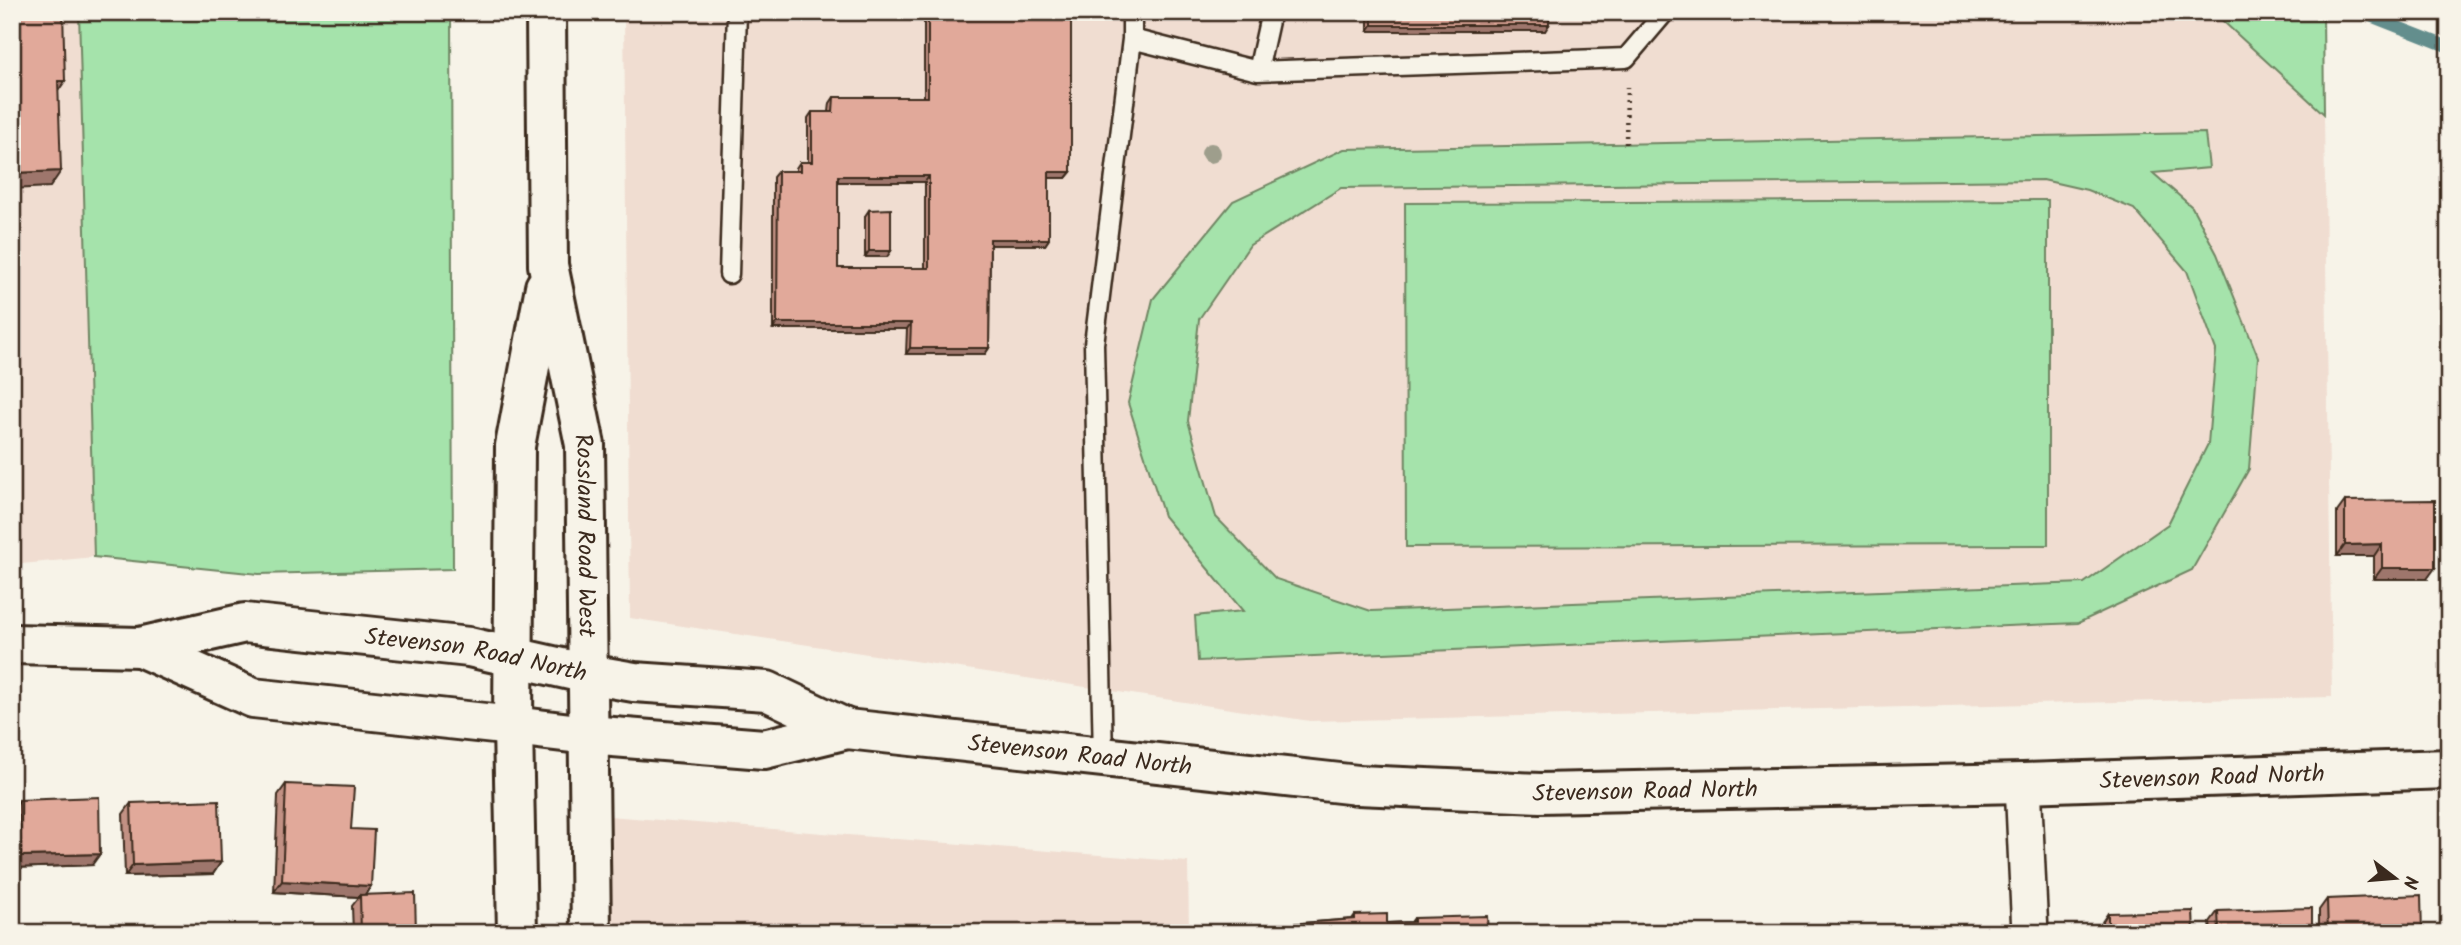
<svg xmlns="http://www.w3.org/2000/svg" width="2461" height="945" font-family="Kalam,sans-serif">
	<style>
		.built { fill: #f0ddd1 }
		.green { fill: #a5e3ab; stroke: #708664; stroke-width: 2; fill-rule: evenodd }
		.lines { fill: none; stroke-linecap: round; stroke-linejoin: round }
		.stream { stroke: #648e8d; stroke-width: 12 }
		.service-casing { stroke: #3b2a1e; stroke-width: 23 }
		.minor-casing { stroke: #3b2a1e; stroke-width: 40 }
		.tertiary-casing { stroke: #3b2a1e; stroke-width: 44 }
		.secondary-casing { stroke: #3b2a1e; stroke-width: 44 }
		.path { stroke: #3b2a1e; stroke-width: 4.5; stroke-dasharray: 2 5; stroke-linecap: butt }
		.service { stroke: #f7f3e8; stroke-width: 18 }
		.minor { stroke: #f7f3e8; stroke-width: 35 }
		.tertiary { stroke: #f7f3e8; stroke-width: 38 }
		.secondary { stroke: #f7f3e8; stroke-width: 38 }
		.tree { fill: #9e9e8c }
		.wall { fill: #c29184; stroke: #3b2a1e; stroke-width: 2; fill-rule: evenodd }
		.shaded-wall { fill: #9e766c; stroke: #3b2a1e; stroke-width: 2 }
		.building { fill: #e1a99a; stroke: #3b2a1e; stroke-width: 2; fill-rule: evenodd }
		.labels { text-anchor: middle; stroke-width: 5; stroke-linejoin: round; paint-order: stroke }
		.street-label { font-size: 24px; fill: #3b2a1e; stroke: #f7f3e8 }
	</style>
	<rect width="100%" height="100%" fill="#f7f3e8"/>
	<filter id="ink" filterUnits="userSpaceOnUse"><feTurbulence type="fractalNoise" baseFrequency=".0143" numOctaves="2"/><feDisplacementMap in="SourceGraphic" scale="14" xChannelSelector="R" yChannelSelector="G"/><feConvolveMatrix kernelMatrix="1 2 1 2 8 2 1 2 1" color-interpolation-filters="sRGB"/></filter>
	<g filter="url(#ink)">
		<path class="built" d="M12 12H79L94 557 12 565Z
			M624 12H2213L2324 114 2332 697 1310 721 630 618Z
			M609 816 1188 862 1189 933H610Z"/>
		<path class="green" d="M79 12H451L453 569 259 574 94 557Z
			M2213 12H2323L2324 114Z
			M2205 133 2209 168 2153 173 2192 207 2217 254 2258 357 2249 469 2192 570 2078 623 1198 661 1195 616 1243 611 1164 516 1128 403 1153 299 1233 201 1344 149ZM2043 180 2087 190 2134 209 2187 271 2216 350 2208 444 2168 524 2084 583 1371 611 1276 579 1216 517 1188 421 1199 319 1250 245 1341 188Z
			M2048 200V545L1406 547 1405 203Z"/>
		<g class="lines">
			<path class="stream" d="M2360 12 2449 47"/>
			<defs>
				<path id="service" d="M1132 39 1258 71 1271 12
					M1258 71 1626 58 1665 12
					M729 274 737 12
					M1103 758 1094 344 1132 39V12"/>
				<path id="minor" d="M2023 783 2030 933"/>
				<g id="tertiary">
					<path d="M588 674 634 682 767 691 847 729"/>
					<path id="s1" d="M513 726 588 735 764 749 847 729 1358 785 1540 793 2023 783 2449 769"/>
				</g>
				<g id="secondary">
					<path id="s2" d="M546 12 548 265 585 445 591 933"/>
					<path id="s3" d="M12 644 140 647 245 623 469 647 588 674"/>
					<path d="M140 647 253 698 513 726"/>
					<path d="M517 933 513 726 515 446 545 287"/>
				</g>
			</defs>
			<use href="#service" class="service-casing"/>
			<use href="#minor" class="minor-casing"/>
			<use href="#tertiary" class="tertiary-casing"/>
			<use href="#secondary" class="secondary-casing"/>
			<path class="path" d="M1626 144 1627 87"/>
			<use href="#service" class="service"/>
			<use href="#minor" class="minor"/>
			<use href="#tertiary" class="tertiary"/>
			<use href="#secondary" class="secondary"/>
		</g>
		<circle class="tree" cx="1211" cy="153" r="10"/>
		<path class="wall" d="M924 12H1071V172L1066 178H1049V239L1045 245H990L989 348 985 354H906L907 329H773V177L778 171H796V168L800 162H808V118L812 112H829L830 103 834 97H924ZM838 182H925V268H838Z
			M1368 12H1579H1549L1545 31H1368Z
			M869 210 887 257H865V216Z
			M2345 501 2427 579H2374V556H2337V512Z
			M286 784 351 829 371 886 365 895 416 933H353L352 906 359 897 274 892 278 795Z
			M19 800 92 865 13 868 12 809Z
			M131 803 221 862 213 874 125 876 123 814Z
			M2327 899 2422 933H2319V910Z
			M2218 911 2312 933H2211L2210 922Z
			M2108 913 2194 933H2100V925Z
			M1355 915 1387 923 1411 922 1414 918 1488 933H1272L1277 925 1352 919Z"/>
		<path class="shaded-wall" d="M1372 25H1549L1545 31H1368Z
			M58 81H65L54 97Z
			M61 171 50 187 12 189V173Z
			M1049 172H1071L1066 178H1045Z
			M838 176H929L925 182H834Z
			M990 239H1049L1045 245H986Z
			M869 251H891L887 257H865Z
			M777 323H911L907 329H773Z
			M910 348H989L985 354H906Z
			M2382 544 2374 556H2337L2345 545Z
			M2382 568H2435L2427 579H2374Z
			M100 854 92 865 13 868 21 856Z
			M221 862 213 874 125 876 133 865Z
			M282 881 371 886 363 897 360 895 359 897 274 892Z"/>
		<path class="building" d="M12 12H63L65 81H58L61 171 12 173Z
			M928 12H1071V172H1049V239H990L989 348H910L911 323H777L778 171H800V162H812V112H833L834 97H928ZM838 176H929V268H838Z
			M1372 12H1549V25H1372Z
			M891 209V251H869V210Z
			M2435 500V568H2382V544L2345 545V501Z
			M286 784 354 787 351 829 374 830 371 886 282 881Z
			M99 797 100 854 21 856 19 800Z
			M219 800 221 862 133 865 131 803Z
			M415 893 416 933H361L360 895Z
			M2421 895 2422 933H2328L2327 899Z
			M2312 908V933H2219L2218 911Z
			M2193 911 2194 933H2108V913Z
			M1387 914V923L1414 922V918L1487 916 1488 933H1277V925L1355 919V915Z"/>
	</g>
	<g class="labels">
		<g class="street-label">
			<text dy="8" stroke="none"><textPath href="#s2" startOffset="527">Rossland Road West</textPath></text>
			<text dy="8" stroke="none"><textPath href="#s3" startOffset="469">Stevenson Road North</textPath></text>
			<text dy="8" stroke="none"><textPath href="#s1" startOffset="572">Stevenson Road North</textPath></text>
			<text dy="8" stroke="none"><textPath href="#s1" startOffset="1706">Stevenson Road North</textPath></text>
			<text dy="8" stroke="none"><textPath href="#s1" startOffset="1139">Stevenson Road North</textPath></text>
		</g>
	</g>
	<rect width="2461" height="945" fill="none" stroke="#f7f3e8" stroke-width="42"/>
	<rect x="21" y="21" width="2419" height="903" fill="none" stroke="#3b2a1e" stroke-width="2.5" filter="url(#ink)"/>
	<g transform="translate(2395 878) rotate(106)" stroke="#f7f3e8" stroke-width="5" paint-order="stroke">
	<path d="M0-5L12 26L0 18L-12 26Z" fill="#3b2a1e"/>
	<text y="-10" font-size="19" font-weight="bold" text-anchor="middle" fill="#3b2a1e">N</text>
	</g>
</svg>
